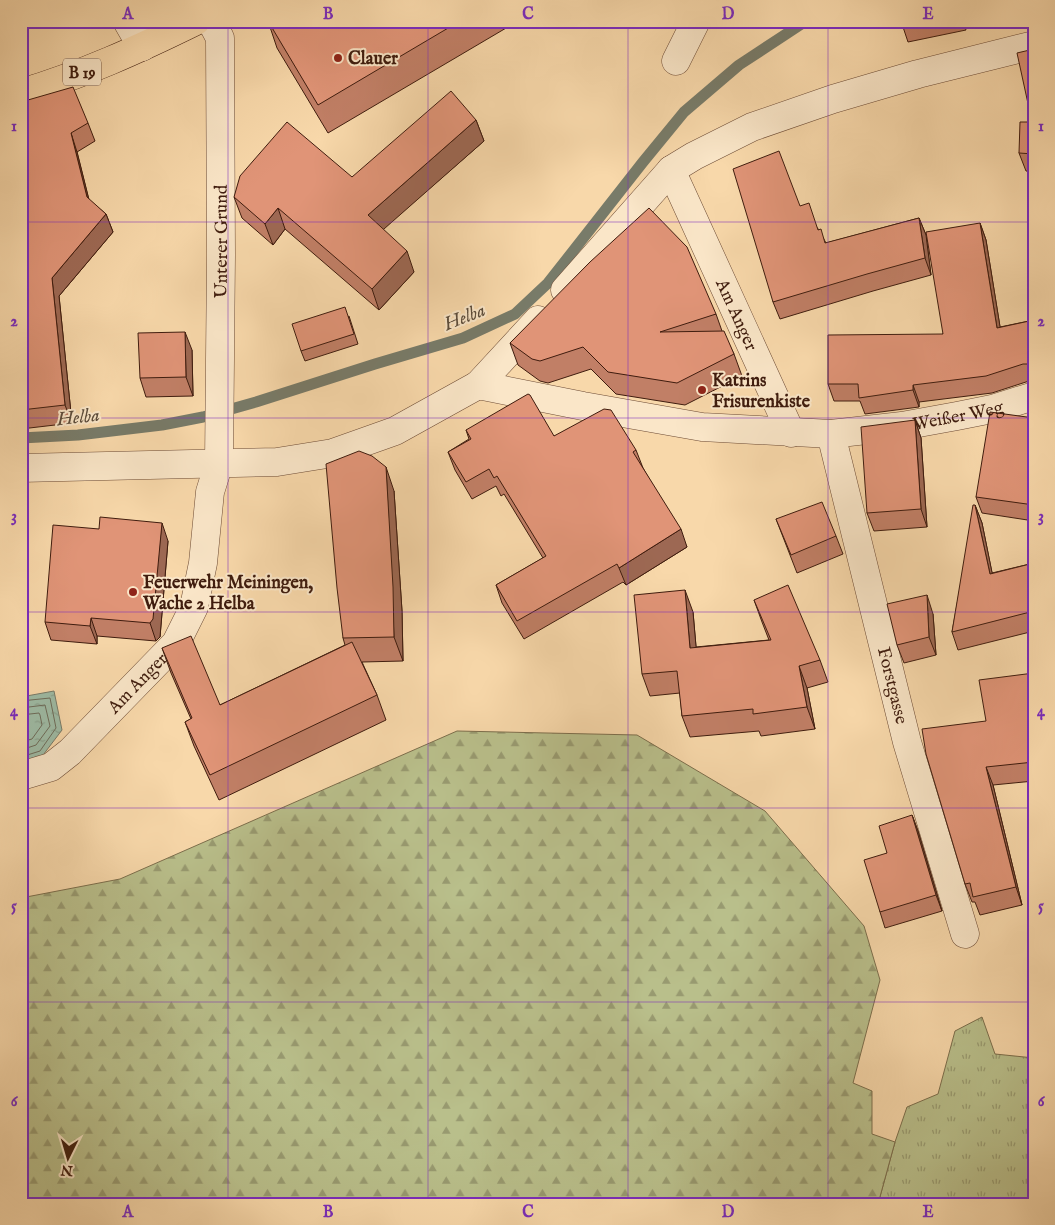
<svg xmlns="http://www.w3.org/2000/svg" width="1055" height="1225" font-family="'IM FELL English',serif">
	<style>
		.grass { fill: url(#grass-tufts); stroke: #7c6e4c }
		.forest { fill: url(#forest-firs); stroke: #7c6e4c }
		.water { fill: url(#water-ripples); stroke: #787b69 }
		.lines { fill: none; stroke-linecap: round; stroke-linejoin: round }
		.shore { stroke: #6e6c5a; stroke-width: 1 }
		.stream { stroke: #787b69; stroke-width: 11 }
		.minor-casing { stroke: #6d4b35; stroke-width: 29 }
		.major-casing { stroke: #3f1c0e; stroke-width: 29 }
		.minor { stroke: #fae6c8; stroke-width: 28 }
		.major { stroke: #f8d8aa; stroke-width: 28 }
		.wall { fill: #c17f66; stroke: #3f1c0e }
		.shaded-wall { fill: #9d6853; stroke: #3f1c0e }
		.building { fill: #e09477; stroke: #3f1c0e }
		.grid { fill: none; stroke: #7b2cbf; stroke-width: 1; stroke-opacity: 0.55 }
		.poi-dot { fill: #8f2418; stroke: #fae6c8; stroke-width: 2 }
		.labels { text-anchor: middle; stroke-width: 4; stroke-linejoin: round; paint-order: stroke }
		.shield { fill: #fae6c8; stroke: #775946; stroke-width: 1 }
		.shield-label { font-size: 16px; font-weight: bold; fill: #3f1c0e }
		.poi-label { font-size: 18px; font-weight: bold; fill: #3f1c0e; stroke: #fae6c8; text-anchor: start }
		.street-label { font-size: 18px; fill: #3f1c0e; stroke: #fae6c8 }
		.water-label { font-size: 19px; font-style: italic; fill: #5c4c3b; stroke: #fae6c8 }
		.neatline { fill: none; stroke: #7b2cbf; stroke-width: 2 }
		.grid-label { font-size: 16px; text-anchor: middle; font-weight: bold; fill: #7b2cbf }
	</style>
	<defs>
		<pattern id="grass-tufts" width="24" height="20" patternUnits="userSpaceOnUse" patternTransform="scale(1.25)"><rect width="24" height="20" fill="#b9bf8b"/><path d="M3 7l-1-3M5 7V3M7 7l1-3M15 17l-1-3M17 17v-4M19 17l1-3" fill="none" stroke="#989a70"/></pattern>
		<pattern id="forest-firs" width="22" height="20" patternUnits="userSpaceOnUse" patternTransform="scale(1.25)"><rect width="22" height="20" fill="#b9bf8b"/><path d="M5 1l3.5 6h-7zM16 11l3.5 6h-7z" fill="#989a70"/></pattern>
		<pattern id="water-ripples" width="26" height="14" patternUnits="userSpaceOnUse" patternTransform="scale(1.25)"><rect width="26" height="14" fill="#9ebba5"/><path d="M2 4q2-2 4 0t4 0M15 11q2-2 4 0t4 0" fill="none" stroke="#89a08d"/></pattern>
	</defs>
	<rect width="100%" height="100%" fill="#f8d8aa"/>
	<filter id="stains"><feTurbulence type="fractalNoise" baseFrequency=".004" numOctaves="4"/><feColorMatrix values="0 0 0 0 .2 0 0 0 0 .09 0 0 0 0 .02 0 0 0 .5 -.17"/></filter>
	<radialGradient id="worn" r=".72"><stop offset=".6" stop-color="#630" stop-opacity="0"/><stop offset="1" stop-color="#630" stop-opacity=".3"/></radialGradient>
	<path class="grass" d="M982 1017 995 1054 1034 1058V1204H878L895 1142 907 1107 938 1094 955 1031Z"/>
	<path class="forest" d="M457 731 637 735 765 811 864 926 880 980 853 1083 872 1091V1134L895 1142 878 1204H21V898L120 879Z"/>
	<path class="water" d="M54 691 62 730 43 755 21 762V697Z"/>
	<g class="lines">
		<path class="shore" d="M21 701 50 698 56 728 40 751 21 757
			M21 708 45 705 50 726 36 745 21 750
			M21 715 39 713 40 715 42 725 32 739 21 742"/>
		<path class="stream" d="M21 438 78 435 162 425 203 417 256 402 375 364 463 338 515 314 548 283 643 162 684 112 739 65 806 21"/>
		<defs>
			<g id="minor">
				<path d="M127 21 142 47"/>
				<path d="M676 61 696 21"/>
				<path id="s1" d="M671 170 791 433"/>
				<path d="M565 290 671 170 694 156 752 127 833 99 918 74 1034 45"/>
				<path d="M478 385 538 320"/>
				<path id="s2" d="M831 434 907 742 965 934"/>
				<path id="s3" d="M21 468 277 462 333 453 395 431 478 385 583 406 702 427 831 434 902 426 957 416 992 409 1034 396"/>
				<path id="s4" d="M21 776 51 767 70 752 176 643 194 607 203 563 210 492 219 463 221 255 220 38 211 21"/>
			</g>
			<path id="major" d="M21 93C82 75 139 49 196 21"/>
		</defs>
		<use href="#minor" class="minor-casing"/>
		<use href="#major" class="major-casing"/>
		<use href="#minor" class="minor"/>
		<use href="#major" class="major"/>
	</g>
	<path class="wall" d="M268 21H518L328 133 277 48Z
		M901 21H968L964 23 966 30 908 42Z
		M1034 49V172L1026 171 1019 153 1032 122Z
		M21 102 88 123 95 141 77 152 89 200 106 214 113 232 59 296 72 423 21 429Z
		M476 120 484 141 383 229 414 272 379 310 285 229 273 245 242 218 234 197 352 177Z
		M800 206 819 230 826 243 919 218 926 235 931 275 873 291 780 319 773 302Z
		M980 223 986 240 1000 327 1034 320V381H1029L992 393 919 402V407L865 414 860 401H834L828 384 943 334Z
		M716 314 722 331 734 354 742 376 685 405 616 394 591 369 548 383 540 381 518 365 510 343Z
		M349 316 358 344 305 361 301 351Z
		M192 350 193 396 146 397 140 378Z
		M1034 418V521L982 513 976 497Z
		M915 420 921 438 927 527 874 531 867 513Z
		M466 430 554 436 636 450 643 468 687 547 626 585 623 582 524 639 502 603 496 585 543 558 504 494 501 496 496 486 472 499 455 470 448 452 469 439Z
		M394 491 402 611 403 661 362 662 377 695 386 720 219 800 194 746 185 722 191 719 171 673 162 648 220 705 345 645 343 638Z
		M975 505 982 523 992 573 1034 563V631L958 650 952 632Z
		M776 519 836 536 843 554 797 573Z
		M168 541 160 637 156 641 97 636V644L51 640 45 622Z
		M754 600 820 660 828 682 807 688 815 729 761 736 759 731 690 737 682 716 680 693 650 696 642 674 693 612 696 647 769 640 762 622Z
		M933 614 936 655 904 663 897 645Z
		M1034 673V781L993 785 1022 905 980 915 975 902H972L965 884 986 721Z
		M912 815 918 831 942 911 885 928 880 912 887 853Z"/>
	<path class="shaded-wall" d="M476 120 484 141 376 236 368 215Z
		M71 133 77 152 93 216 87 197Z
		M278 208 285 229 273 245 265 224Z
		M106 214 113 232 59 296 72 423 65 405 52 278Z
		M919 218 926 235 931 275 925 258Z
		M980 223 986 240 1003 345 997 328Z
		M407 251 414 272 379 310 372 289Z
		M185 332 192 350 193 396 186 377Z
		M913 385 919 402V407L913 390Z
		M915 420 921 438 927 527 921 509Z
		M386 467 394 491 402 611 403 661 394 637Z
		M975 505 982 523 996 592 990 574Z
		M162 523 168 541 160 637 156 641 150 623Z
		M681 529 687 547 626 585 619 568Z
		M685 590 693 612 698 669 690 648Z
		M927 595 933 614 936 655 929 637Z
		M91 618 97 636V644L90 626Z
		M799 666 807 688 815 729 807 707Z
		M986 767 993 785 1022 905 1016 887Z
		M912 815 918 831 942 911 936 895Z"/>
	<path class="building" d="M268 21H460L318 105Z
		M901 21H922L902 25Z
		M1034 49V154L1019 153 1020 122H1032L1017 53Z
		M73 87 88 123 71 133 87 197 106 214 52 278 65 405 21 410V102Z
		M451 91 476 120 368 215 407 251 372 289 278 208 265 224 234 197 240 176 287 122 352 177Z
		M779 151 800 206 809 203 818 230 821 229 825 243 919 218 925 258 867 274 773 302 733 169Z
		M649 208 687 247 716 314 660 332 724 331 734 354 677 383 608 372 583 347 540 361 532 359 510 343 590 262Z
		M980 223 997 328 1034 320V364H1023L986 376 913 385V390L859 398 858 384H828V335L943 334 926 232Z
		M345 307 354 334 301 351 292 324Z
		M185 332 186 377 140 378 138 333Z
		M528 394 530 395 554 436 604 409 611 410 636 450 633 452 681 529 619 568 617 564 517 621 496 585 546 556 497 476 494 478 489 469 466 482 448 452 471 439 466 430Z
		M990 412 1034 418V505L976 497Z
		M915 420 921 509 867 513 861 427Z
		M359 451 372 456 386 467 393 587 394 637 343 638 337 588 326 464Z
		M822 502 836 536 791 555 776 519Z
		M973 505H975L990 574 1034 563V611L952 632Z
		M100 517 162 523 153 619 150 623 91 618 90 626 45 622 53 525 99 529Z
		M788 585 820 660 799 666 807 707 753 714V709L682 716 677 671 642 674 634 595 685 590 690 648 771 640 754 600Z
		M927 595 929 637 897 645 887 604Z
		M191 636 220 705 352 642 377 695 210 775 185 722 192 718 162 648Z
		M1034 673V762L986 767 1016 887 973 897 970 883 965 884 926 754 922 729 986 721 979 680Z
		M912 815 936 895 880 912 864 860 887 853 879 826Z"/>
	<path class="grid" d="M228 21V1204M428 21V1204M628 21V1204M828 21V1204M21 222H1034M21 418H1034M21 612H1034M21 808H1034M21 1002H1034"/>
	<g class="poi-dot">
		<circle cx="338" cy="58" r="5"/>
		<circle cx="702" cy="390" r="5"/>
		<circle cx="133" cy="592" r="5"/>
	</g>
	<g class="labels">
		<rect class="shield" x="63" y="58.5" width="38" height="27" rx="4"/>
		<g class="shield-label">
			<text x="82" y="78">B 19</text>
		</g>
		<g class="poi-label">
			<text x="348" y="64">Clauer</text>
			<text x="712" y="386">Katrins<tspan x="712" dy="21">Frisurenkiste</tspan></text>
			<text x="143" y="588">Feuerwehr Meiningen,<tspan x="143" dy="21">Wache 2 Helba</tspan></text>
		</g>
		<g class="street-label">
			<text dy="6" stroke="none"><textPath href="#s4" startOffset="616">Unterer Grund</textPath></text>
			<text dy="6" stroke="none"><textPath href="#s1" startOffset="159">Am Anger</textPath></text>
			<text dy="6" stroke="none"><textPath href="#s3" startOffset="959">Weißer Weg</textPath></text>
			<text dy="6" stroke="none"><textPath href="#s4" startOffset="152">Am Anger</textPath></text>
			<text dy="6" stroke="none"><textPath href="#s2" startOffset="259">Forstgasse</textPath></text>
		</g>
		<g class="water-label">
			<text transform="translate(464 316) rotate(-22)" y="7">Helba</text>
			<text transform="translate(78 416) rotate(-6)" y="7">Helba</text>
		</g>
	</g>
	<rect width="1055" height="1225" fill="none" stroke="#f8d8aa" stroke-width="55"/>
	<g transform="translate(68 1158) rotate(185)" stroke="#fae6c8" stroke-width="4" paint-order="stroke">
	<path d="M0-4L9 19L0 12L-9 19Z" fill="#3f1c0e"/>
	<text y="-8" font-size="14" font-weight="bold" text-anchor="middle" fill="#3f1c0e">N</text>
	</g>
	<rect x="28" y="28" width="1000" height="1170" class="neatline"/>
	<g class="grid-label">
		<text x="128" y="19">A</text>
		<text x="328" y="19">B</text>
		<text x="528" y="19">C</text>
		<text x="728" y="19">D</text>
		<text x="928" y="19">E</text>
		<text x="14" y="131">1</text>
		<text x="1041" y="131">1</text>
		<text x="14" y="326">2</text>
		<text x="1041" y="326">2</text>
		<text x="14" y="521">3</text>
		<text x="1041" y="521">3</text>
		<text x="14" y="716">4</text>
		<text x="1041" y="716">4</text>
		<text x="14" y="911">5</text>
		<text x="1041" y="911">5</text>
		<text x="14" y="1106">6</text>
		<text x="1041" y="1106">6</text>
		<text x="128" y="1217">A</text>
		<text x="328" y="1217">B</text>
		<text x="528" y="1217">C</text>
		<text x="728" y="1217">D</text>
		<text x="928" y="1217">E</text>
	</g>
	<rect width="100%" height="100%" filter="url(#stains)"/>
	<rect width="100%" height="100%" fill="url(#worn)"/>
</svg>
